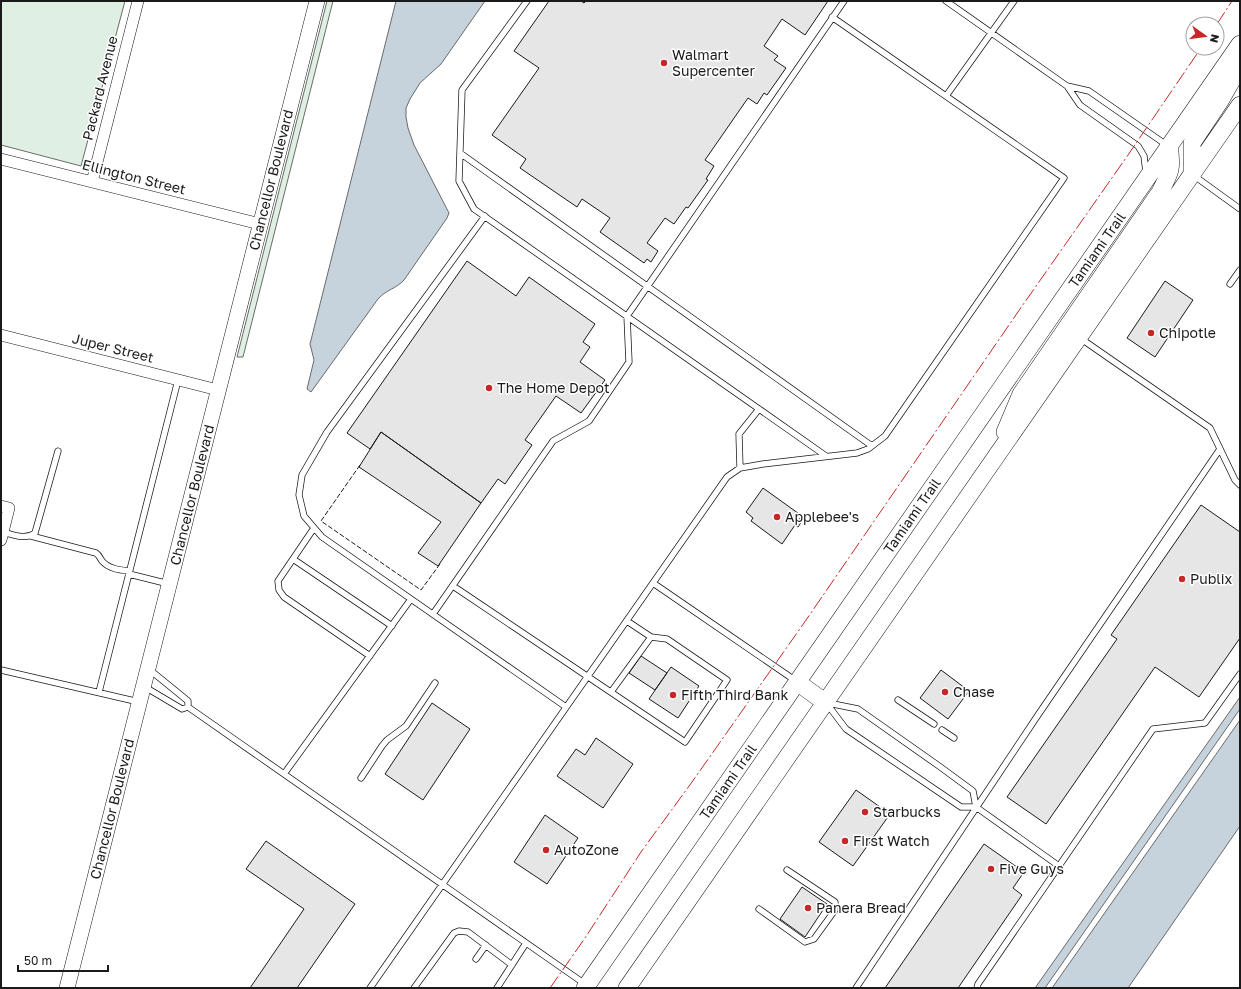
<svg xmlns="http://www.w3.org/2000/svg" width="1241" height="989" font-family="'Golos Text',sans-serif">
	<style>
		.green { fill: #e0efe3; stroke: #6a6a6a }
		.water { fill: #c6d2dc; stroke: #6a6a6a }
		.building { fill: #e6e6e6; stroke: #1a1a1a }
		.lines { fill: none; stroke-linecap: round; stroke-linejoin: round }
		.lane-casing { stroke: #1a1a1a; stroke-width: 7 }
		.street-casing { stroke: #1a1a1a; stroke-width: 12 }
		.secondary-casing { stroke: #1a1a1a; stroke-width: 16 }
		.primary-casing { stroke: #1a1a1a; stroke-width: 18 }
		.lane { stroke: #fff; stroke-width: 5.5 }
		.street { stroke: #fff; stroke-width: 11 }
		.secondary { stroke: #fff; stroke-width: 15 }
		.primary { stroke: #fff; stroke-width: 17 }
		.fence { stroke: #1a1a1a; stroke-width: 1; stroke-dasharray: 5 2; stroke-linecap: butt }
		.power { stroke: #c62828; stroke-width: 1; stroke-dasharray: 14 3 2 3; stroke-linecap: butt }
		.poi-dot { fill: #c62828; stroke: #fff; stroke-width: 1.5 }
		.labels { text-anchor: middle; stroke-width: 3; stroke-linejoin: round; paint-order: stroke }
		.poi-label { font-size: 14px; fill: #1a1a1a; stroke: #fff; text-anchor: start }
		.street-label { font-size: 14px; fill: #1a1a1a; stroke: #fff }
	</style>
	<rect width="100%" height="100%" fill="#fff"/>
	<path class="green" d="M1 1H125L81 166 1 145Z
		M327 1H333L243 357H237Z"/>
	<path class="water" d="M396 1H485L441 64 420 83 410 99 406 108V117L408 128 414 145 449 213 447 218 404 280C396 289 387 289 378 299L311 392 307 389 314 360 310 344Z
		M1240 697V709L1045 988H1035Z
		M1240 720V826L1128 988H1052Z"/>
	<path class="building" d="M549 1H581L584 3 586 1H828L805 35 782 19 764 46 778 56 774 60 786 68 767 95 764 93 757 104 748 98 705 160 714 166 706 179 708 180 688 208 686 207 674 224 665 218 647 243 658 251 651 262 647 259 644 263 600 232 610 218 582 199 577 207 520 168 526 159 492 135 539 68 514 51Z
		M467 261 516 296 529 277 595 324 583 342 590 347 580 362 605 380 581 413 556 396 525 440 532 445 505 484 498 479 481 503 381 432 370 449 347 433Z
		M1165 281 1193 300 1155 357 1127 338Z
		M381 432 481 503 438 566 418 553 441 522 359 467Z
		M763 488 802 516 799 519 802 521 798 527 795 525 782 544 751 521 753 518 746 512Z
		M1201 505 1240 532V638L1199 697 1155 667 1046 824 1007 797 1117 639 1111 635Z
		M641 656 667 673 655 690 629 673Z
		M671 667 699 686 678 718 649 699Z
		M941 670 969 691 948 719 920 698Z
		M432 703 470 729 423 800 385 774Z
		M596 738 633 764 603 808 557 776 576 749 585 755Z
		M856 790 890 814 853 866 819 842Z
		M545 815 578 838 547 884 514 862Z
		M266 841 355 904 297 988H250L304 909 246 869Z
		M984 844 1024 872 1013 888 1022 895 958 988H885Z
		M802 887 827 904 805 937 780 919Z"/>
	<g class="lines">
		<defs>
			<path id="lane" d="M527 1 462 90 459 181 474 209 826 456
				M946 1 1067 86 1089 91 1168 146
				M1067 86 1080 105 1138 146 1144 156 1146 172
				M946 96 1014 1
				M460 153 872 446
				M1193 175 1240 209
				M485 216 327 432 302 475 299 495 304 516 322 537 566 707
				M1230 284 1240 270
				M1080 338 1210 428 1235 480 1240 485
				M740 468 739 434 759 409
				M314 528 278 581 279 590 284 597 370 656
				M3 532C14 535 26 540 35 533L58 451
				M31 536 96 553C99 555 100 558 102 561 109 569 120 570 129 571
				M293 559 392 626
				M129 574 169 584
				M653 583 796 681
				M453 586 685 742 727 680 667 639 651 637 611 692
				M433 614 553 441 589 421 629 362 627 316 844 1
				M627 621 651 637
				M1 670 139 702
				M150 670 188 701V707
				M145 687 182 709 188 707
				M99 692 178 380
				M898 700 934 724
				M828 703 858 709 939 766 973 791 976 807
				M827 704 846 729 961 807H976L1059 866
				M188 707 585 984
				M942 730 954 738
				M284 774 411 599
				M361 778 382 746 387 740 406 726 435 683
				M759 909 805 942 814 939 835 910V902L787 870
				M476 959 486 945
				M370 988 727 477 740 468 763 464 857 453 868 449 885 436 1064 178 832 17
				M414 988 454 933 459 931 468 932 512 965
				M497 988 526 943
				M856 988 1038 715 1220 449
				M977 988 978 984 1153 729 1205 723 1240 674"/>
			<path id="street" d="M1 159 260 224
				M92 182 138 1
				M1 335 218 390
				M1 506 9 508 1 540"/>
			<path id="secondary" d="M67 988 317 1"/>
			<path id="primary" d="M1192 174V143L1220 101 1240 66
				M1005 432 1021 394 1160 192C1170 173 1173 169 1169 146
				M797 682 826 703
				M585 988 1240 44
				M627 988 1240 105"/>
		</defs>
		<use href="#lane" class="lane-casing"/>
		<use href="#street" class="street-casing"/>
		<use href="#secondary" class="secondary-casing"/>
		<use href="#primary" class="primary-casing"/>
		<use href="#lane" class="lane"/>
		<use href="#street" class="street"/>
		<use href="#secondary" class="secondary"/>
		<use href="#primary" class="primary"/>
		<path class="fence" d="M360 465 321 521 421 590 440 564"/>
		<path class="power" d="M1217 24 1232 1
			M550 988 585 938 641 852 692 782 804 623 1020 309 1128 155 1201 48"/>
	</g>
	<g class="poi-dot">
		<circle cx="664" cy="63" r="4"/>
		<circle cx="1151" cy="333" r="4"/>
		<circle cx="489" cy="388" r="4"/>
		<circle cx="777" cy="517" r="4"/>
		<circle cx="1182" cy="579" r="4"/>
		<circle cx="945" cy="692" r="4"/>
		<circle cx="673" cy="695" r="4"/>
		<circle cx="865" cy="812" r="4"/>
		<circle cx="845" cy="841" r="4"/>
		<circle cx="546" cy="850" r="4"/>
		<circle cx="991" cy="869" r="4"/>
		<circle cx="808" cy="908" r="4"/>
	</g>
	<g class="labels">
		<g class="poi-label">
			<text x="672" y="60">Walmart<tspan x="672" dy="16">Supercenter</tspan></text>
			<text x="1159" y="338">Chipotle</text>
			<text x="497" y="393">The Home Depot</text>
			<text x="785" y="522">Applebee's</text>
			<text x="1190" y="584">Publix</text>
			<text x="953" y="697">Chase</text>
			<text x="681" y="700">Fifth Third Bank</text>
			<text x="873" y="817">Starbucks</text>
			<text x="853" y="846">First Watch</text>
			<text x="554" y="855">AutoZone</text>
			<text x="999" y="874">Five Guys</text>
			<text x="816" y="913">Panera Bread</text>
		</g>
		<g class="street-label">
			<text transform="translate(100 88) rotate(-76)" y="5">Packard Avenue</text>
			<text transform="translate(134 177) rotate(14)" y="5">Ellington Street</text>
			<text transform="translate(271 180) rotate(-76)" y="5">Chancellor Boulevard</text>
			<text transform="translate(1097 250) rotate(-55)" y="5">Tamiami Trail</text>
			<text transform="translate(113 348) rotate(14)" y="5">Juper Street</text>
			<text transform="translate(192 495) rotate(-76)" y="5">Chancellor Boulevard</text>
			<text transform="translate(912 516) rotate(-55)" y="5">Tamiami Trail</text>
			<text transform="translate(728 782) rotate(-55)" y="5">Tamiami Trail</text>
			<text transform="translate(112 809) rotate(-76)" y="5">Chancellor Boulevard</text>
		</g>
	</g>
	<rect width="1241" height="989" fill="none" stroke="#1a1a1a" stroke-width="4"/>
	<g transform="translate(1205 36) rotate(104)"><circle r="19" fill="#ffffff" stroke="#a3a3a3"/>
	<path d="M0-3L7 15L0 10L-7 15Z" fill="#c62828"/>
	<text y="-6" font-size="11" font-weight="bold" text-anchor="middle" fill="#1a1a1a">N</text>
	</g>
	<path d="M18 965v6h90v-6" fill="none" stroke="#1a1a1a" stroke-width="2"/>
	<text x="24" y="965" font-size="12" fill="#1a1a1a" stroke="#ffffff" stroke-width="3" paint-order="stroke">50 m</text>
</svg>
